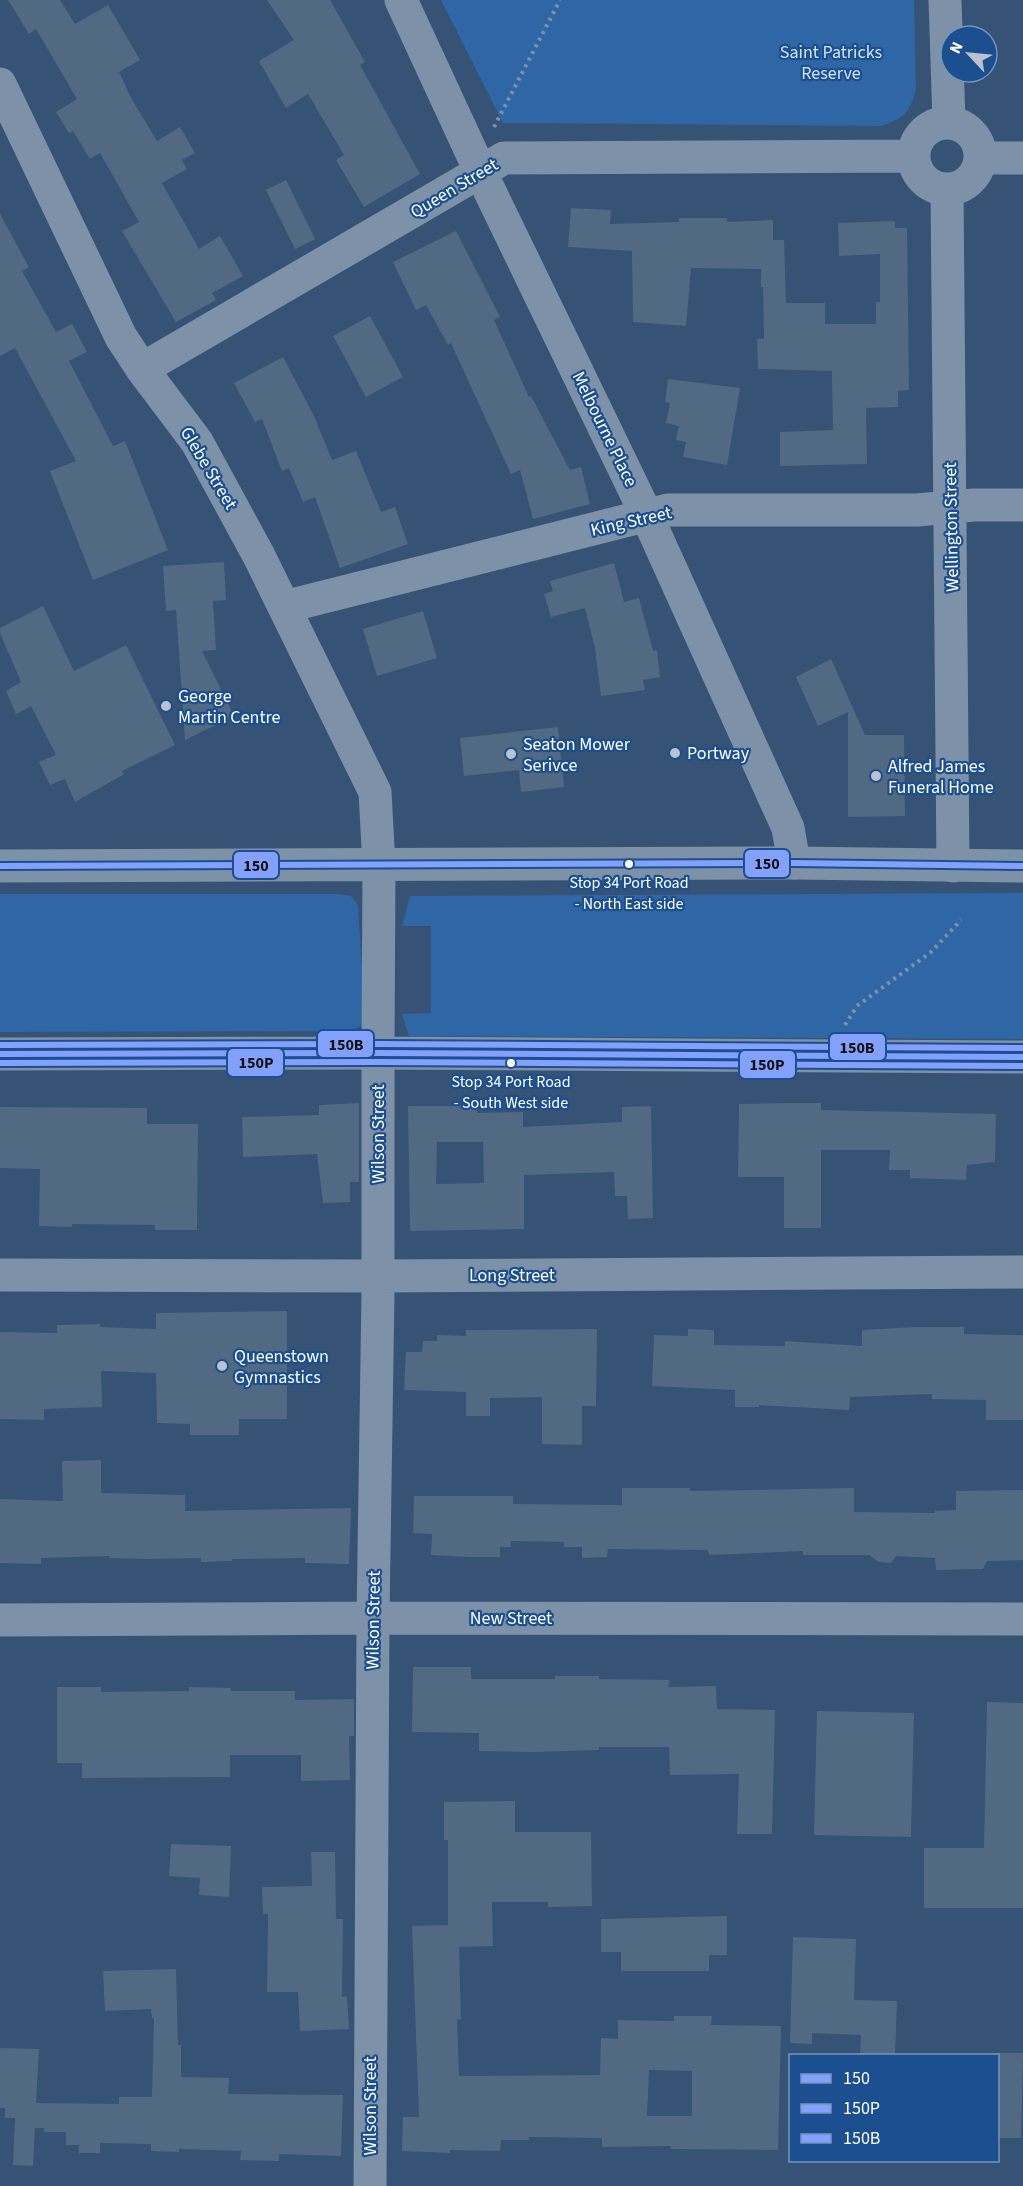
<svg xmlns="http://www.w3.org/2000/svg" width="1023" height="2186" font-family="'Source Sans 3',sans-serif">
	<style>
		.green { fill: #2f66a5 }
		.building { fill: #526984; fill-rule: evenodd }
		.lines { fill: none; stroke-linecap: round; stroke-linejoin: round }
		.path { stroke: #7d92a8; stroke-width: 4; stroke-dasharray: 3 4.5; stroke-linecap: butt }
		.street { stroke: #7d92a8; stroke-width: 33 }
		.highway { stroke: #7e92a7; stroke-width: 33 }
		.bus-1-casing { stroke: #1b4f8f; stroke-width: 10 }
		.bus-2-casing { stroke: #1b4f8f; stroke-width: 10 }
		.bus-3-casing { stroke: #1b4f8f; stroke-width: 10 }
		.bus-1 { stroke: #83a1fc; stroke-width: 6 }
		.bus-2 { stroke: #83a1fc; stroke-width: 6 }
		.bus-3 { stroke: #83a1fc; stroke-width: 6 }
		.poi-dot { fill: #b9c2ce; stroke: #1b4f8f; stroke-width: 2 }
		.bus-dot { fill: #fff; stroke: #1b4f8f; stroke-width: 2 }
		.labels { text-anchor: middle; stroke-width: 4.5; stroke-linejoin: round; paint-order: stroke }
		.bus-label { font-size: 16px; fill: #fff; stroke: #1b4f8f }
		.park-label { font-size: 18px; fill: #cfe3fa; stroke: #1b4f8f }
		.street-label { font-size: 18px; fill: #fff; stroke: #1b4f8f }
		.poi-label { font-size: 18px; fill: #fff; stroke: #1b4f8f; text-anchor: start }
		.line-badge { stroke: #1b4f8f; stroke-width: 2 }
		.pale-badge-label { font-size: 16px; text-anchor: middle; font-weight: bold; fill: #111 }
	</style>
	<rect width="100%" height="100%" fill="#365274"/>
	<path class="green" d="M441 0H914L916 89C911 112 903 119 881 126L503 123Z
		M1023 893V1039L409 1036 402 1014 431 1013V926H402L410 896Z
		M0 894H339L351 896 358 905 365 1016 361 1026 351 1031 0 1032Z"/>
	<path class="building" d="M8 0H60L75 24 108 5 140 60 119 72 131 98 157 141 180 127 195 153 182 160 187 169 162 183 199 249 220 236 243 276 212 293 216 300 176 322 122 231 139 222 100 153 90 159 73 131 69 133 56 112 77 99 36 29 29 34Z
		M267 0H330L365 62 360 65 420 174 364 207 336 160 344 155 308 94 286 108 259 61 294 40Z
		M286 180 315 239 295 249 266 190Z
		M571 208 611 210 610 224 679 222V218H727V222L773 220V240H784L786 303H825V324H876V302H880V254L839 256 838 223 895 221V228H907L909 390 898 391V407L866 408 867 464 780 466V432L833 430 832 371 758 369 757 339H764L763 287H761V269L691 268 686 326 633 322 632 251 568 247Z
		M0 214 29 267 22 271 56 332 72 324 87 352 69 361 113 446 125 441 168 550 93 580 50 471 76 461 15 348 0 356Z
		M456 231 500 317 494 320 529 397 531 396 570 470 581 467 590 504 533 519 520 470 511 474 451 343 448 345 426 305 416 310 393 262Z
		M370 316 403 377 366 397 333 336Z
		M283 357 314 416 332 460 356 451 381 512 395 507 408 544 340 568 315 497 303 502 289 468 282 471 262 419 255 422 234 383Z
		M668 379 740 388 727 465 683 457 686 442 676 440 679 426 666 423 670 403 665 402Z
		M224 562 226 600 213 601 216 650 202 651 234 716 185 740 176 610 166 611 163 566Z
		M614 563 624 602 639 598 653 651 657 650 660 677 643 680 645 690 601 696 595 648 585 608 551 617 544 594 553 591 550 581Z
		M43 606 74 671 126 645 175 745 122 771 124 774 75 802 65 779 50 785 39 762 56 755 31 706 16 714 6 691 21 682 0 633V628Z
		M423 611 437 658 377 676 363 629Z
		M831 659 865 735H904L905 816 848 817V712L818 726 796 677Z
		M558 727 564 787 521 792 519 770 464 776 460 738Z
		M359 1103V1182H350V1202L323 1203 317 1154 243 1157 242 1117 319 1115V1105Z
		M784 1103H821V1110L996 1114 995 1162 967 1165 966 1180 910 1178V1170H889L890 1150H821V1228H784V1177H738L739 1104Z
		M408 1106H477V1113L523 1112V1127L622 1122V1107L651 1106 653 1218 628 1219 627 1196H615L614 1172 524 1175V1229L410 1231ZM437 1142H483L484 1183 436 1184Z
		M0 1107 147 1108V1124H198L197 1230H155V1225L72 1224V1227L39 1226 40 1169 0 1168Z
		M287 1311V1419H239V1435H190V1424L157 1423 156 1373 101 1371 102 1407 44 1409V1420L0 1419V1332L57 1333V1325L100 1324V1327L156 1329V1313Z
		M915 1327H964V1334L1023 1335V1420H986V1400L932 1399V1394L850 1397 849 1410 759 1405V1407H735V1390L652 1386 654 1335 688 1336V1329L714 1330V1345L785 1346V1341L862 1346V1330Z
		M597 1329 596 1406H582V1445L542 1444V1397L490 1398V1416H466V1392L404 1390 406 1352H422L423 1341H437V1335L466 1336V1330Z
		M101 1460V1493L185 1495V1511L351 1508 349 1564 305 1563V1558L232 1559V1561L201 1562V1558L148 1559 109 1558V1556L41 1558V1564L0 1563V1499L63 1501 62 1461Z
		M622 1488H690V1491L854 1488V1512L935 1513V1511L956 1510V1491L1023 1490V1560L987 1561 983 1569 936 1570 935 1558 896 1556 891 1563 879 1562 869 1555H803V1551L709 1555 708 1550 608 1549 607 1557 582 1558V1547H564V1542L511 1541V1547H500V1557H469L431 1555 432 1534 413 1533 414 1496H513V1504L622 1505Z
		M413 1667H471V1679H555V1676H599V1679L670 1680 668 1687 716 1686 717 1709 775 1710 772 1834H737L739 1774 670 1775 669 1747H599V1750L533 1752 479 1751V1733L412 1732Z
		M57 1687H101V1692L189 1691V1687L231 1688V1691H295V1700L354 1699V1736H349L350 1780 301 1781V1755H230V1777L82 1778V1763H57Z
		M987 1702 1023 1703V1908H924V1848H984Z
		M817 1711 914 1713 911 1837 814 1835Z
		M515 1801V1832H591L592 1906 548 1907V1902H492L493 1946 459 1947 461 2019 457 2020 459 2076 600 2075 601 2038 618 2039V2020L674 2021V2016H712L711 2025 781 2026 778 2150 671 2149V2146L602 2147V2138L529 2137V2140H501L500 2151 450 2150V2153L402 2151 403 2117H419L412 1926 448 1925V1840H444V1802ZM649 2070 692 2071V2116H647Z
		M171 1844 231 1846 229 1897 199 1895 200 1878 169 1876Z
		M311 1852H335L336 1919H343L342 1997 347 1996 349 2029 300 2031 298 1992H267L268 1914H263L262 1887 312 1886Z
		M727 1916V1955H709V1971H621V1952H601V1919Z
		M793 1937 856 1939 854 2000 897 2001 895 2055H860L861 2035 812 2033V2044L790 2043Z
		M176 1969 178 2045H181V2077L229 2078 228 2094 343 2095 341 2156 279 2154V2161L240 2160 241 2151 179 2149V2152L151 2151V2144L100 2143V2153H79V2145H66V2132H44V2128H35L33 2166 13 2165 15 2118H5V2108H0V2048L39 2049 36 2103 119 2104V2097H152L154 2018H152L151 2009 105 2011 103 1971Z
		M998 2053H1023L1021 2138H998Z"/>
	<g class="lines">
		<path class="path" d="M494 127 560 0
			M845 1025 857 1006 931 952 961 920"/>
		<path class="street" d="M401 0 481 173 647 516 788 828 794 863
			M945 0 949 122
			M0 84 121 337 142 369 197 442 259 556 375 792 379 866
			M914 156a33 33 0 1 1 66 0a33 33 0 1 1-66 0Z
			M980 158H1023
			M947 189 953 866
			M142 369 504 158 914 156
			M284 607 668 510H917L974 505H1023
			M0 1275 378 1276 1023 1272
			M0 1620 373 1618 1023 1619
			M370 2186 373 1618 378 1292V1053"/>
		<path class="highway" d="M0 866 794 863 1023 866
			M378 1053 379 866
			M0 1054 378 1053 1023 1057"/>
		<defs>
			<path id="bus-1" d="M0 866 794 863 1023 866
				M0 1054 378 1053 1023 1057"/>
			<path id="bus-2" d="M0 1063 378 1062 1023 1066"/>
			<path id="bus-3" d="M0 1045 378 1044 1023 1048"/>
		</defs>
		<use href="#bus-1" class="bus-1-casing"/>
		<use href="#bus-2" class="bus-2-casing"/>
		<use href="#bus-3" class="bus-3-casing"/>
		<use href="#bus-1" class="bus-1"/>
		<use href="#bus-2" class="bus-2"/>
		<use href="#bus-3" class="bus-3"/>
	</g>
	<g class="poi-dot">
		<circle cx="166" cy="706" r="6"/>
		<circle cx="675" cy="753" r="6"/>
		<circle cx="511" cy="754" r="6"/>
		<circle cx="876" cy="776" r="6"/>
		<circle cx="222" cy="1366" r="6"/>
	</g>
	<g class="bus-dot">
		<circle cx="629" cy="864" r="5"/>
		<circle cx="511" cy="1063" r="5"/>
	</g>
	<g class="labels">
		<g class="bus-label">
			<text x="629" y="888">Stop 34 Port Road<tspan x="629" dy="21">- North East side</tspan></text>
			<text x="511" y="1087">Stop 34 Port Road<tspan x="511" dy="21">- South West side</tspan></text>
		</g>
		<g class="park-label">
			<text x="831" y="58">Saint Patricks<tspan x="831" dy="21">Reserve</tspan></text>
		</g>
		<g class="street-label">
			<text transform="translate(454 188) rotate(-31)" y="6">Queen Street</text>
			<text transform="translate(605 429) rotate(64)" y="6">Melbourne Place</text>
			<text transform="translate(209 468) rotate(59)" y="6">Glebe Street</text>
			<text transform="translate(631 521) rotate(-13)" y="6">King Street</text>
			<text transform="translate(951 527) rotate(-91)" y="6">Wellington Street</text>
			<text transform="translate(378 1134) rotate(-90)" y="6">Wilson Street</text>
			<text x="512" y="1281">Long Street</text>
			<text x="511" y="1624">New Street</text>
			<text transform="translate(373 1620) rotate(-89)" y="6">Wilson Street</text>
			<text transform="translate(370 2106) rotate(-90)" y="6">Wilson Street</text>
		</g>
		<g class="poi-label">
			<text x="178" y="702">George<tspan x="178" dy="21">Martin Centre</tspan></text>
			<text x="523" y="750">Seaton Mower<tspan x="523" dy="21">Serivce</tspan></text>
			<text x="687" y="759">Portway</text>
			<text x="888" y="772">Alfred James<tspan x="888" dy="21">Funeral Home</tspan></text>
			<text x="234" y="1362">Queenstown<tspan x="234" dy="21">Gymnastics</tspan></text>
		</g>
	</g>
	<g class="line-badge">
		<rect x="744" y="849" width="46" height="29" rx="6" fill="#83a1fc"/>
		<rect x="233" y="851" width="46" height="28" rx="6" fill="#83a1fc"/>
		<rect x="317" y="1030" width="57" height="28" rx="6" fill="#83a1fc"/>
		<rect x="829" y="1033" width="57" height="28" rx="6" fill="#83a1fc"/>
		<rect x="227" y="1048" width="57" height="29" rx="6" fill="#83a1fc"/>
		<rect x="739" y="1050" width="57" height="29" rx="6" fill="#83a1fc"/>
	</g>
	<g class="pale-badge-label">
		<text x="767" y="869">150</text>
		<text x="256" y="871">150</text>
		<text x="346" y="1050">150B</text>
		<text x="857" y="1053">150B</text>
		<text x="256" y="1068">150P</text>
		<text x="767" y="1070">150P</text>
	</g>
	<rect x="789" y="2054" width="210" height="108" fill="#1b4f8f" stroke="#7695bc" stroke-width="1.5"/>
	<rect x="801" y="2074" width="30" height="9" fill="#83a1fc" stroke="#7695bc" stroke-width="1.5"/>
	<text x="843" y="2084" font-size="18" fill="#ffffff">150</text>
	<rect x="801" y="2104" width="30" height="9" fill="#83a1fc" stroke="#7695bc" stroke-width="1.5"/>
	<text x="843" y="2114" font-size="18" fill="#ffffff">150P</text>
	<rect x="801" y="2134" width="30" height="9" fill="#83a1fc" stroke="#7695bc" stroke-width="1.5"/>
	<text x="843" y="2144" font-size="18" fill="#ffffff">150B</text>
	<g transform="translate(969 54) rotate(296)"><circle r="28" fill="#1b4f8f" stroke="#7695bc" stroke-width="1.5"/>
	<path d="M0-4.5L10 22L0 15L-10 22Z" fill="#b9c2ce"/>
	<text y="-9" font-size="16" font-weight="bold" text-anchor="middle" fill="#ffffff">N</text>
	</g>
</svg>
